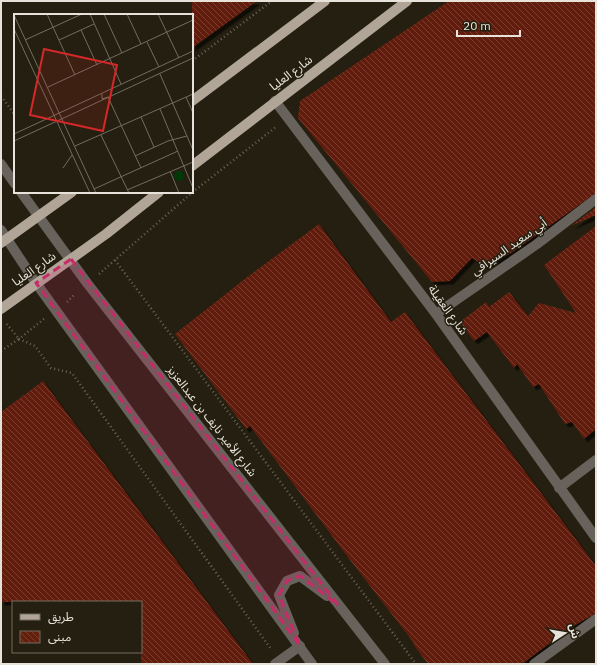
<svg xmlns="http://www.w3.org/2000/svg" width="597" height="665" font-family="'IBM Plex Sans','Noto Sans Arabic',sans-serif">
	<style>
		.building { fill: url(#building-back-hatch); filter: url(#shadow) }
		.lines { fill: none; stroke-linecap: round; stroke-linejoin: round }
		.path { stroke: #6a6558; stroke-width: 2.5; stroke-dasharray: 1 3; stroke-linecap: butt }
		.minor { stroke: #67625b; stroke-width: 10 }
		.tertiary { stroke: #67625b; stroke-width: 10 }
		.primary { stroke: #b1a598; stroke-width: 10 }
		.marked { fill: #c62c68; fill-opacity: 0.2; stroke: #c62c68; stroke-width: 3; stroke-dasharray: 8 5; stroke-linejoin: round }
		.labels { text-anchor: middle; stroke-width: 3; stroke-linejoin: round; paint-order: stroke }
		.street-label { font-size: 12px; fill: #e7e3da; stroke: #241f10 }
		.inset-road { fill: none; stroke: #726d61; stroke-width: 1 }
		.view { fill: #d62828; fill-opacity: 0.15; stroke: #d62828; stroke-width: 2 }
		.inset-edge { fill: none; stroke: #e7e3da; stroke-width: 2 }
	</style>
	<defs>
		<pattern id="building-back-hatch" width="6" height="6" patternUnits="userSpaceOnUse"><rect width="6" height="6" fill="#621f0c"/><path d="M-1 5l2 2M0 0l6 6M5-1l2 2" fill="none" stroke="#783f2f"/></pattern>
		<filter id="shadow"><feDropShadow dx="3.5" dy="3.5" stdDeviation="0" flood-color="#0009"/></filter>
	</defs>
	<rect width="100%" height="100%" fill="#241f10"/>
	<path class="building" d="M192 1H257L192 48Z
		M449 1H596V193L511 253 485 266 472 258 450 281 432 282 298 118 300 101Z
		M596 207V215L571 226Z
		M319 224 391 322 405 312 596 566V613L570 628 522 664H428L413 644 414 643 350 560 250 426 246 429 175 334 246 278Z
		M596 226V429L584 439 572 422 565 424 539 384 533 387 517 364 514 368 487 332 474 341 460 322 486 302 489 307 509 292 528 316 539 303 576 313 544 265Z
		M43 381 253 664H141V602H1V412Z"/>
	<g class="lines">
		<path class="path" d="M192 61 272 1
			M1 96 15 115
			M115 260 416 664
			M99 274 194 191 276 127
			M67 302 75 294
			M44 319 19 339 35 346 51 368 72 373 271 649
			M1 351 19 339 6 323"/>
		<path class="minor" d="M275 101 436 314 596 538
			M436 314 537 244 596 199
			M559 488 596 460
			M275 664 300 646
			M534 664 596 619"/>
		<path class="tertiary" d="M1 164 15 184
			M21 192 87 283 385 664
			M1 230 36 283 312 664
			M294 633 279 595 287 581 300 576 327 596"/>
		<path class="primary" d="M192 101 325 1
			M192 166 407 1
			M1 243 72 192
			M1 309 106 234 159 192"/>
	</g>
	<path class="marked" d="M71 259 338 605 300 576 287 581 279 595 300 646 36 283Z"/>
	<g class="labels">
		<g class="street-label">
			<text transform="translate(291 73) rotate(-37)" y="4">شارع العليا</text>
			<text transform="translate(509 247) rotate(-35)" y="4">أبي سعيد السيرافي</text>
			<text transform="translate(34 269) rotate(-35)" y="4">شارع العليا</text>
			<text transform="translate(448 310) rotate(54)" y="4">شارع العقيلة</text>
			<text transform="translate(212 421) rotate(52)" y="4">شارع الأمير نايف بن عبدالعزيز</text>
		</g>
	</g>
	<g transform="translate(14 14)">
		<rect width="179" height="179" fill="#241f10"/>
		<path d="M160 162a5 5 0 1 1 10 0a5 5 0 1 1-10 0Z" fill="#003907"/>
		<path class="inset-road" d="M33 0 61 61M76 0 107 70M90 0 108 39M113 0 127 30M144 0 165 44M0 1 82 179M0 15 76 179M67 16 83 51M11 26 68 0M45 26 80 10M133 28 145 53M146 60 179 136M34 73 179 6M88 80V85L94 83 127 154M172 83 179 99M146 95 179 174M127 103 140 133M0 120 179 37M87 121 115 179M0 127 179 44M61 132 179 80M121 142 154 127 173 122M49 154 58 141M156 157 165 179M80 175 164 137M113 176 179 148"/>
		<path class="view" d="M30 35 103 51 89 117 16 101Z"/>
		<rect width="179" height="179" class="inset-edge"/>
	</g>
	<rect width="597" height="665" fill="none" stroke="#e7e3da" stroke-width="4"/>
	<rect x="12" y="601" width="130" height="52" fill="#241f10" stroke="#726d61"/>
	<rect x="20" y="614" width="20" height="6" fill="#b1a598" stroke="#726d61"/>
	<text x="48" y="621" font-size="12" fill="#e7e3da">طريق</text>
	<rect x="20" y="631" width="20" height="12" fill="url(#building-back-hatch)" stroke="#726d61"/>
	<text x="48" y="641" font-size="12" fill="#e7e3da">مبنى</text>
	<g transform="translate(565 633) rotate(78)" stroke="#241f10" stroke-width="3" paint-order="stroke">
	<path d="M0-3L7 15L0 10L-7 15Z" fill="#e7e3da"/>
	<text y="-6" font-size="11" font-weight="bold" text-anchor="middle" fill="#e7e3da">ش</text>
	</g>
	<path d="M457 30v6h63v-6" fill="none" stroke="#e7e3da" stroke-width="2"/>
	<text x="463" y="30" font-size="12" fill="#e7e3da" stroke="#241f10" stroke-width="3" paint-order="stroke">20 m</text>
</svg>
